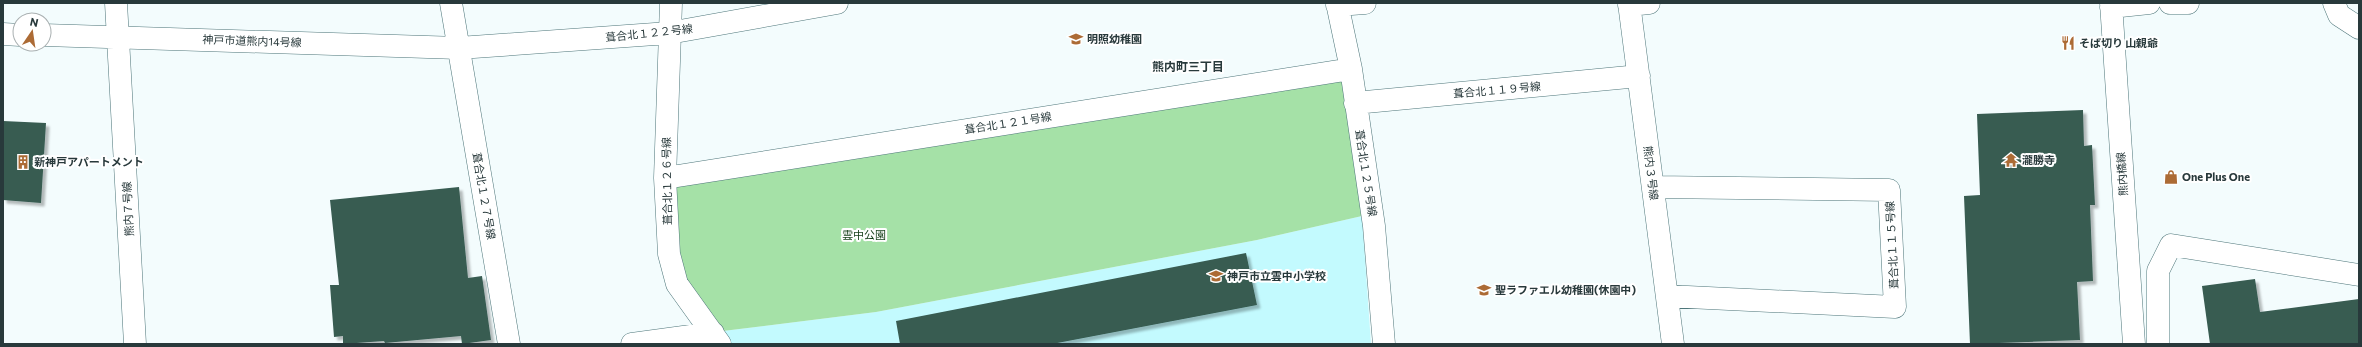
<svg xmlns="http://www.w3.org/2000/svg" width="2362" height="347" font-family="Commissioner,'Noto Sans JP',sans-serif">
	<style>
		.built { fill: #c3fafe }
		.green { fill: #a5e1a7 }
		.building { fill: #375b51; filter: url(#shadow) }
		.lines { fill: none; stroke-linecap: round; stroke-linejoin: round }
		.minor-casing { stroke: #4e767a; stroke-width: 23 }
		.minor { stroke: #fff; stroke-width: 22 }
		.labels { text-anchor: middle; stroke-width: 4; stroke-linejoin: round; paint-order: stroke }
		.street-label { font-size: 11px; fill: #28393b; stroke: #fff }
		.poi-label { font-size: 11px; font-weight: bold; fill: #28393b; stroke: #fff; text-anchor: start }
		.park-label { font-size: 11px; fill: #123c16; stroke: #fff }
		.neighbourhood-label { font-size: 12px; font-weight: bold; fill: #28393b; stroke: #fff }
	</style>
	<defs>
		<filter id="shadow"><feDropShadow dx="3.5" dy="3.5" stdDeviation="1" flood-color="#0004"/></filter>
	</defs>
	<rect width="100%" height="100%" fill="#f3fcfd"/>
	<path class="built" d="M1362 216 1371 344H732L723 331 876 312 1257 240Z"/>
	<path class="green" d="M1342 79 1362 216 1257 240 876 312 723 331 689 285 679 252 675 186Z"/>
	<path class="building" d="M2083 110 2084 146 2092 145 2095 205H2090L2093 281 2077 282 2080 340 1970 344 1964 196 1980 195 1977 114Z
		M3 121 46 123 41 203 3 200Z
		M459 187 468 278 482 276 491 340 462 344 461 336 385 343 384 341 343 344V336L334 337 330 285H339L330 200Z
		M1246 253 1257 305 1052 344H900L896 321Z
		M2255 279 2260 312 2359 299V344H2210L2202 286Z"/>
	<g class="lines">
		<defs>
			<path id="minor" d="M116 3 135 344
				M451 3 509 344
				M671 3 665 178 669 254 677 284 720 344
				M1337 3 1351 69 1374 226 1384 344
				M1629 3 1673 344
				M2111 3 2134 344
				M2170 3H2188
				M2334 3 2339 15 2359 28
				M1337 5 1365 3
				M1629 5 1649 3
				M2111 7 2149 3
				M3 34 20 35
				M44 35 459 48 669 33 837 3
				M1355 103 1639 76
				M665 178 1351 69
				M1653 187 1889 190 1895 307 1667 296
				M632 344 713 333
				M2158 344V271L2171 245 2359 275"/>
		</defs>
		<use href="#minor" class="minor-casing"/>
		<use href="#minor" class="minor"/>
	</g>
	<defs>
		<symbol id="school-bare" viewBox="-9 -9 18 18"><path d="M0-5L7-2L0 1L-7-2ZM-4 1L0 2.5L4 1V4Q0 6-4 4Z" fill="#ac6b35" stroke="#fff" stroke-width="2.5" paint-order="stroke"/></symbol>
		<symbol id="restaurant-bare" viewBox="-9 -9 18 18"><path d="M-5-6h1v4h1v-4h1v4h1v-4h1v5L-1.5 .5V6h-2V.5L-5-1ZM5-6V6H3V1.5H1.5Q1.5-4 5-6Z" fill="#ac6b35" stroke="#fff" stroke-width="2.5" paint-order="stroke"/></symbol>
		<symbol id="temple-bare" viewBox="-9 -9 18 18"><path d="M0-6L5-2H3V0L6.5 2.5H4V6H1.5V3h-3V6H-4V2.5H-6.5L-3 0V-2H-5Z" fill="#ac6b35" stroke="#fff" stroke-width="2.5" paint-order="stroke"/></symbol>
		<symbol id="building-bare" viewBox="-9 -9 18 18"><path d="M-4-6H4V6H1V3H-1V6H-4ZM-2.5-4.3h1.7v1.8h-1.7ZM.8-4.3h1.7v1.8H.8ZM-2.5-1h1.7V.8h-1.7ZM.8-1h1.7V.8H.8Z" fill="#ac6b35" stroke="#fff" stroke-width="2.5" paint-order="stroke"/></symbol>
		<symbol id="shop-bare" viewBox="-9 -9 18 18"><path d="M-5-2.5h2.3a2.7 3.5 0 0 1 5.4 0H5L5.5 6h-11ZM-1.5-2.5h3a1.5 2.3 0 0 0-3 0Z" fill="#ac6b35" stroke="#fff" stroke-width="2.5" paint-order="stroke"/></symbol>
	</defs>
	<g fill-rule="evenodd">
		<use href="#school-bare" x="1066" y="29" width="20" height="20"/>
		<use href="#restaurant-bare" x="2058" y="33" width="20" height="20"/>
		<use href="#temple-bare" x="2001" y="150" width="20" height="20"/>
		<use href="#building-bare" x="13" y="152" width="20" height="20"/>
		<use href="#shop-bare" x="2161" y="167" width="20" height="20"/>
		<use href="#school-bare" x="1206" y="266" width="20" height="20"/>
		<use href="#school-bare" x="1474" y="280" width="20" height="20"/>
	</g>
	<g class="labels">
		<g class="street-label">
			<text transform="translate(649 33) rotate(-6)" y="4">葺合北１２２号線</text>
			<text transform="translate(252 41) rotate(2)" y="4">神戸市道熊内14号線</text>
			<text transform="translate(1497 90) rotate(-5)" y="4">葺合北１１９号線</text>
			<text transform="translate(1008 123) rotate(-9)" y="4">葺合北１２１号線</text>
			<text transform="translate(1366 173) rotate(81)" y="4">葺合北１２５号線</text>
			<text transform="translate(1651 173) rotate(83)" y="4">熊内３号線</text>
			<text transform="translate(2122 174) rotate(-94)" y="4">熊内橋線</text>
			<text transform="translate(667 181) rotate(-91)" y="4">葺合北１２６号線</text>
			<text transform="translate(484 196) rotate(80)" y="4">葺合北１２７号線</text>
			<text transform="translate(128 209) rotate(-93)" y="4">熊内７号線</text>
			<text transform="translate(1892 245) rotate(-93)" y="4">葺合北１１５号線</text>
		</g>
		<g class="poi-label">
			<text x="1087" y="43">明照幼稚園</text>
			<text x="2079" y="47">そば切り 山親爺</text>
			<text x="2022" y="164">瀧勝寺</text>
			<text x="34" y="166">新神戸アパートメント</text>
			<text x="2182" y="181">One Plus One</text>
			<text x="1227" y="280">神戸市立雲中小学校</text>
			<text x="1495" y="294">聖ラファエル幼稚園(休園中)</text>
		</g>
		<g class="park-label">
			<text x="864" y="239">雲中公園</text>
		</g>
		<g class="neighbourhood-label">
			<text x="1188" y="71">熊内町三丁目</text>
		</g>
	</g>
	<rect width="2362" height="347" fill="none" stroke="#28393b" stroke-width="8"/>
	<g transform="translate(32 32) rotate(13)"><circle r="19" fill="#ffffff" stroke="#a9b0b1"/>
	<path d="M0-3L7 15L0 10L-7 15Z" fill="#ac6b35"/>
	<text y="-6" font-size="11" font-weight="bold" text-anchor="middle" fill="#28393b">N</text>
	</g>
</svg>
